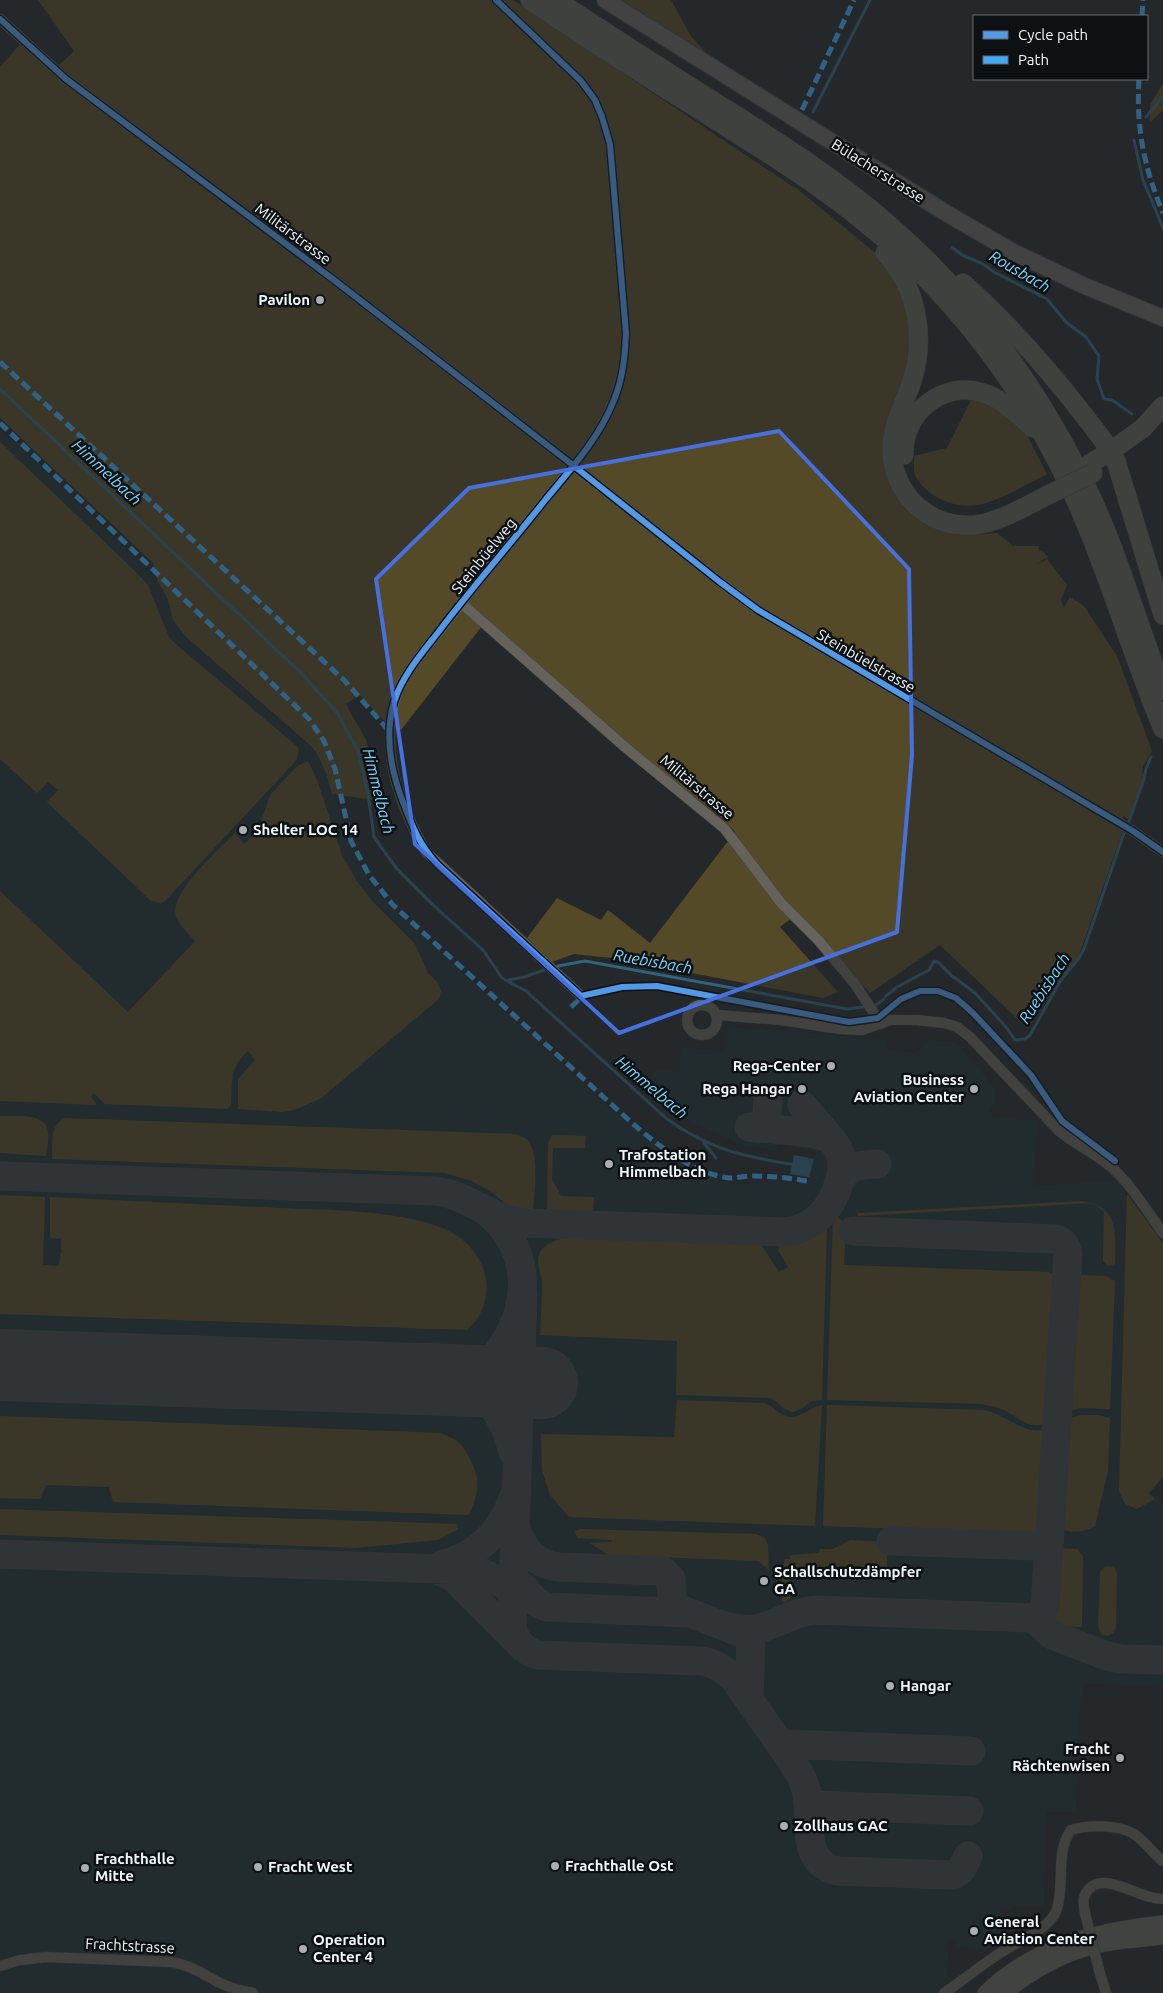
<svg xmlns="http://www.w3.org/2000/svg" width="1163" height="1993" font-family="Ubuntu,sans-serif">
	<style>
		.built { fill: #213137 }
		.green { fill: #554a28 }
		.water { fill: #2f647a }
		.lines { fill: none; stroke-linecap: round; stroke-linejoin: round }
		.stream { stroke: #2f647a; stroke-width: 3 }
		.taxiway { stroke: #424445; stroke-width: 29 }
		.runway { stroke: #424445; stroke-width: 72 }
		.street-casing { stroke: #414546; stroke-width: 11 }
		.secondary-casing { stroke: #414546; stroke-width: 16 }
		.primary-casing { stroke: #414546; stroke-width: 18 }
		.highway-casing { stroke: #414546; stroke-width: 20 }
		.street { stroke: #64625b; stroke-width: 10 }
		.secondary { stroke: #65645e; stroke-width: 15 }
		.primary { stroke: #64635d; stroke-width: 16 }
		.highway { stroke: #605f5a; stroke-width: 19 }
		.street-bridge-casing { stroke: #414546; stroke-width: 11; stroke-linecap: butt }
		.highway-bridge-casing { stroke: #414546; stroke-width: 20; stroke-linecap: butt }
		.street-bridge { stroke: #64625b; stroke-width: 10 }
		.highway-bridge { stroke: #605f5a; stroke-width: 19 }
		.quiet { stroke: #3fa9f5; stroke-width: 5; stroke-dasharray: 10 5; stroke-linecap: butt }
		.cycleway-casing { stroke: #0d1113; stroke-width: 9 }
		.cycleway { stroke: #5399e6; stroke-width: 6 }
		.marked { fill: none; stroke: #4770df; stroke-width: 4; stroke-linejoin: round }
		.poi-dot { fill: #a9aeb1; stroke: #0d1113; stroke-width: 2 }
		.labels { text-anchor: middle; stroke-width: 5; stroke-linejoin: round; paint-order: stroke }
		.street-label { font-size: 15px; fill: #f0f6f9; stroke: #0d1113 }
		.poi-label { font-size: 15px; font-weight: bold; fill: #f0f6f9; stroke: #0d1113; text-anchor: start }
		.water-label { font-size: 16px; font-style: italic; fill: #7cd6fc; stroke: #0d1113 }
	</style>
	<rect width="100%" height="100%" fill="#24282a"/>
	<path class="built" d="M0 428 153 575 164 593 174 622 182 634 316 753 325 769 353 853 370 882 391 907 609 1108 661 1151 696 1172 730 1183 749 1184 750 1180 789 1182 807 1185 816 1152 778 1144 776 1151 738 1143 698 1125 675 1108 646 1082 656 1070 679 1072 681 1047 725 1051 727 1027 791 1032V1031L886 1040V1050L916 1053 930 1040 956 1042 994 1087 996 1101 989 1111 994 1117 1038 1121 1033 1186 1116 1181 1163 1243V1477L1149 1493 1163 1505V1686L1085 1684 1079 1714 1076 1812H1046L1044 1906 1013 1905 1012 1910 1001 1909 1000 1943 990 1942 989 1948 956 1947V1941H949L947 1974 968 1993H0Z"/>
	<path class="green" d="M38 0H513L707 129 708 133V130L800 191 873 251 889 266 912 313V360L886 440 882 445 889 481 906 508 935 528 969 535 997 533 1013 546H1038L1039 551 1042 550 1048 557 1035 565 1047 559 1067 585 1061 600 1064 607 1070 597 1084 606 1117 656 1152 751 1143 766 1142 781 1129 819 1123 816 1122 833 1078 958 1060 980 1028 1029 940 945 870 993 797 914 780 927 838 992 823 998 612 958 574 954 552 962 527 938 557 898 601 920 608 910 650 943 735 832 723 819 629 745 486 621 401 730 385 722 360 695 346 704 366 740 382 801 332 794C328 777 323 762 312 747L186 637 173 620 168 600 157 580 154 564 0 418V67L20 44 52 72 74 51Z
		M616 0H671L691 36 707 54 793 108Z
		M1163 83V110L1150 122V105Z
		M973 396 983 398 1025 431 1047 474C1025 485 1001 500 977 505 954 509 925 496 915 475 913 470 914 461 914 456L947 448Z
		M0 442 137 573 148 585 169 637 178 646 299 748 297 759 292 765 165 901 161 903 151 901 47 802 58 790 48 782 37 793 0 759Z
		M308 761 317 780 342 855 358 883 374 903 415 944 428 973 437 982 441 991 439 999 320 1099 294 1110 282 1112 238 1109V1079L255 1060 248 1051C228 1069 233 1081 231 1105L227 1109 105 1104 94 1093 91 1097 97 1105 0 1101V891L128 1012 195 941C189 933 179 926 176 916 169 893 219 850 235 833L244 844 258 831 270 795 297 766Z
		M0 1116C14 1117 41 1112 47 1128 50 1135 47 1148 46 1156L0 1153Z
		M65 1118 514 1134C517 1135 522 1136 525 1138 541 1149 534 1193 533 1211L530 1214 514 1211 493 1193 472 1181 445 1173 52 1159C53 1143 49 1126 65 1118Z
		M554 1135 586 1136 585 1148H553L552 1179 561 1196 594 1197C593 1205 595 1212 587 1215L549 1214 547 1212 548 1144 551 1136Z
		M1127 1194 1163 1243V1477L1149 1493 1155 1499 1137 1509 1125 1504 1119 1491Z
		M0 1195 45 1197 43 1265 59 1266 61 1252H63L61 1250V1239L50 1238V1197C126 1201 202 1204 278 1208 328 1210 394 1210 440 1227 477 1241 499 1279 479 1316 477 1321 471 1325 467 1330L0 1314Z
		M1082 1201C1120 1208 1115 1232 1115 1264L1108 1266 1103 1261 1104 1211 1093 1203 858 1216V1213Z
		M837 1217 846 1225 844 1265 1049 1272 1057 1276 1060 1284 1051 1421C1031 1432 1022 1420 1006 1411 998 1407 990 1406 982 1404L827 1400 833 1220Z
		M827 1225 822 1400 812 1401 801 1409 792 1412 783 1408 777 1402 770 1398 676 1395 677 1341 540 1335C541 1318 542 1301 542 1284 542 1277 538 1269 538 1261 538 1236 579 1236 596 1236L759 1241 779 1272 788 1267 778 1250 782 1242C799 1242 813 1234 827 1225Z
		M1078 1275 1106 1276 1115 1281 1110 1409 1080 1408 1064 1413 1072 1284Z
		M677 1400 763 1403C773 1405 776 1412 784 1415 798 1422 809 1407 822 1405L815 1526 569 1517 550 1495 542 1470 541 1434 674 1437Z
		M827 1405 984 1410C1008 1415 1025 1438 1050 1428L1043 1527 1038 1531 1031 1534 823 1526Z
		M1081 1415H1098L1110 1418 1108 1471 1095 1526C1086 1532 1069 1534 1060 1528L1057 1522 1064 1420Z
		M0 1416 441 1433C446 1436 454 1438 458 1442 463 1446 467 1453 470 1459 481 1481 479 1492 469 1515L113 1502 109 1487 46 1485 40 1499 0 1498Z
		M0 1509 457 1524 458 1529 438 1540 355 1548 0 1535Z
		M580 1529 756 1534 765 1538 768 1545 769 1570 758 1561 608 1555 590 1543 611 1542 612 1540 577 1538 575 1531Z
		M850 1540 887 1542V1575L791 1572 790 1599 785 1602 782 1601V1570L785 1559H790V1555L819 1553 820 1549H833Z
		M1055 1548 1077 1549 1083 1556 1082 1627 1051 1626Z
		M1109 1566 1115 1568 1117 1574 1116 1627 1113 1633 1107 1636 1101 1634 1098 1626 1100 1572 1104 1567Z"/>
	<path class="water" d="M794 1155 814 1159 809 1177 790 1174Z"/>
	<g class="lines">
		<path class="stream" d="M813 112 870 0
			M1146 117 1163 97
			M1134 140 1143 180 1163 228
			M952 247 962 255 983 264 994 272 1047 299 1066 322 1086 337 1099 356 1097 379 1104 399 1112 400 1132 414
			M0 389 301 673 338 714 358 751 368 794 374 837 397 869 432 904 483 950 502 978 526 991 667 1119C710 1150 745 1157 796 1165
			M1129 821 1143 782 1146 769 1151 757
			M558 966 585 961 847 1009 863 1007
			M509 980 524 977 544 970
			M886 996 897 987 929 970 934 961 938 962 951 975 975 993 1006 1027 1015 1040 1025 1039 1030 1035 1061 980 1079 958 1084 949 1124 833
			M876 1005 884 999
			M704 1143 716 1158"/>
		<path class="taxiway" d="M768 1101C767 1113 764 1126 778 1130
			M802 1105 833 1141
			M0 1176 437 1191C470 1196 493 1221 526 1223L785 1232C798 1231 809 1226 819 1217 836 1202 853 1160 832 1141 821 1131 766 1129 749 1127
			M838 1185C845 1165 859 1165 877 1164
			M523 1294 512 1623C513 1639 523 1651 538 1655L701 1661C716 1663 726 1670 736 1681 750 1701 764 1721 777 1740 788 1756 801 1771 806 1790 814 1819 798 1861 837 1871L953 1875 962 1869 968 1856
			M431 1380C443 1380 455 1381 465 1377 482 1371 496 1357 505 1342 533 1297 528 1245 486 1211
			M443 1380C484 1382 504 1416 513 1452
			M515 1524C520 1547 536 1565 559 1567L663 1571 671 1579 672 1600 677 1608 747 1635 751 1642 749 1696 752 1705
			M891 1541 1039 1546 1045 1550 1048 1557
			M0 1554 471 1570 483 1573 536 1602
			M441 1565C475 1557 502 1532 513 1498
			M434 1569 448 1574 455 1579 520 1644
			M524 1588 536 1602 547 1607 690 1613
			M1029 1618 1037 1621 1052 1635 1107 1656 1121 1659 1163 1660
			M726 1626C766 1639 780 1613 816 1610L1029 1618 1039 1615 1045 1607 1068 1254C1066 1246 1063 1240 1054 1239L853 1231
			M775 1737 782 1743 788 1744 971 1751
			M809 1805 969 1811"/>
		<path class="runway" d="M0 1365 542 1383"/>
		<defs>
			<path id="street" d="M496 0 581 81 595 100 602 117 610 144 626 333C625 356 623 377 614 399 600 437 572 468 546 499 511 542 475 584 442 628 424 651 401 675 394 704 381 754 401 809 426 852L581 996
				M0 19 66 79 334 280 574 466 720 582 758 610 1133 831 1163 852
				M461 603 625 747 724 828 781 903 819 941 855 984 881 1024
				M687 1020a15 15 0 1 1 30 0a15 15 0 1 1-30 0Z
				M717 1015 781 1020 840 1029 862 1030 890 1020H917L944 1023 957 1027 970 1037 1059 1131C1075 1144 1094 1153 1110 1166 1131 1184 1147 1211 1163 1233
				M1085 1913C1083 1903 1082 1895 1090 1888 1107 1872 1141 1900 1163 1899
				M0 1966 20 1960 46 1957 171 1962C191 1965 201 1973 218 1982 230 1988 241 1991 253 1993
				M1099 1970 1106 1993
				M944 1993C962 1981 979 1967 997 1955 1014 1943 1051 1929 1057 1909 1065 1883 1055 1852 1071 1830 1088 1825 1118 1824 1134 1834 1145 1841 1152 1853 1163 1861"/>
			<path id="secondary" d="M985 1993C1034 1945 1098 1930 1163 1923
				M1005 1993C1037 1967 1076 1947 1117 1942 1132 1940 1148 1939 1163 1937"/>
			<path id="primary" d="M605 0 946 213 1013 252 1085 286 1163 318"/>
			<path id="highway" d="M530 0C587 39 645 76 703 112 755 145 808 177 857 216 940 282 1010 368 1058 463 1102 548 1126 641 1163 729
				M556 0C611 36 665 71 721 106 778 142 837 179 888 224 968 293 1031 378 1079 472 1115 541 1135 617 1163 690
				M885 253C917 287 926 337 912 381 905 402 893 423 892 446 890 495 933 533 981 524 1005 519 1026 506 1048 495
				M963 283C1019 333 1067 391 1111 451L1143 428 1163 406
				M904 455C902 413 943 380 983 393 1003 399 1018 415 1033 428
				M1089 464 1111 451 1116 461 1163 615"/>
		</defs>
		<use href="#street" class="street-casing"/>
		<use href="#secondary" class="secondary-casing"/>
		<use href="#primary" class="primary-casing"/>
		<use href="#highway" class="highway-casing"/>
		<use href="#street" class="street"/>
		<use href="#secondary" class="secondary"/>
		<use href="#primary" class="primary"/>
		<use href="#highway" class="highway"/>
		<defs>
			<path id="street-bridge" d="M1085 1913 1099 1970"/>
			<path id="highway-bridge" d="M1048 495 1093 473"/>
		</defs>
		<use href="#street-bridge" class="street-bridge-casing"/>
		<use href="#highway-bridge" class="highway-bridge-casing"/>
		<use href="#street-bridge" class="street-bridge"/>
		<use href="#highway-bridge" class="highway-bridge"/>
		<path class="quiet" d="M1142 16 1143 0
			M1139 79C1136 128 1144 167 1163 213
			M802 110 854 0
			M0 362 345 681 389 731
			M0 423 309 719 324 741 335 769 351 841 369 875 393 905 632 1123C660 1147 692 1173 729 1178 737 1178 745 1176 753 1176 771 1176 789 1178 807 1181
			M571 1007 584 995"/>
		<defs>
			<path id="cycleway" d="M496 0 581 81 595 100 602 117 610 144 626 333C625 356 623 378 614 400 600 437 571 469 546 499 512 542 476 583 443 626 425 650 403 673 394 702 384 736 391 771 403 802 412 826 420 846 438 865L581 996 622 987 657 986 849 1022 878 1018 901 999 920 991H938L956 998 973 1013 1031 1075 1062 1121 1115 1161
				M0 19 66 79 334 280 574 466 720 582 758 610 1133 831 1163 852"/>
		</defs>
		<use href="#cycleway" class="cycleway-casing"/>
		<use href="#cycleway" class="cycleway"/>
	</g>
	<path d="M0 0H1163V1993H0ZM779 431 909 569 912 755 897 932 619 1033 415 844 376 579 469 488Z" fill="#24282a" fill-opacity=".55" fill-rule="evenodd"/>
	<path class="marked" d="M779 431 909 569 912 755 897 932 619 1033 415 844 376 579 469 488Z"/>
	<g class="poi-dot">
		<circle cx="320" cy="300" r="5"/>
		<circle cx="243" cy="830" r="5"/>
		<circle cx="831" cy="1066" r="5"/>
		<circle cx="802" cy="1089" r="5"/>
		<circle cx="974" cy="1089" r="5"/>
		<circle cx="609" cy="1164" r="5"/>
		<circle cx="764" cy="1581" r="5"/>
		<circle cx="890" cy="1686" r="5"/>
		<circle cx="1120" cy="1758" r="5"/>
		<circle cx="784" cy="1826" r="5"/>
		<circle cx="555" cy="1866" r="5"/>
		<circle cx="258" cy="1867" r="5"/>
		<circle cx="85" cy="1868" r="5"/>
		<circle cx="974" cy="1931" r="5"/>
		<circle cx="303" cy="1949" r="5"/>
	</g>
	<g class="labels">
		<g class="street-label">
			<text transform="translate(878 171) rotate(32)" y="5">Bülacherstrasse</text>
			<text transform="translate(293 234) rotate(37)" y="5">Militärstrasse</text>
			<text transform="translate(484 556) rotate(-51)" y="5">Steinbüelweg</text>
			<text transform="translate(866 661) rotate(30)" y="5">Steinbüelstrasse</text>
			<text transform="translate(697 787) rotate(40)" y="5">Militärstrasse</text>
			<text transform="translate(130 1946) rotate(3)" y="5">Frachtstrasse</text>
		</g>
		<g class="poi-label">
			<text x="310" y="305" text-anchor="end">Pavilon</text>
			<text x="253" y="835">Shelter LOC 14</text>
			<text x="821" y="1071" text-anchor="end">Rega-Center</text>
			<text x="964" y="1085" text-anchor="end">Business<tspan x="964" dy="17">Aviation Center</tspan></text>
			<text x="792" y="1094" text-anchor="end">Rega Hangar</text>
			<text x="619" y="1160">Trafostation<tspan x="619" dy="17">Himmelbach</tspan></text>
			<text x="774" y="1577">Schallschutzdämpfer<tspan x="774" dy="17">GA</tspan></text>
			<text x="900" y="1691">Hangar</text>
			<text x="1110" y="1754" text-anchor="end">Fracht<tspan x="1110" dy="17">Rächtenwisen</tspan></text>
			<text x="794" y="1831">Zollhaus GAC</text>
			<text x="95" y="1864">Frachthalle<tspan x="95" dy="17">Mitte</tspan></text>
			<text x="565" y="1871">Frachthalle Ost</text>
			<text x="268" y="1872">Fracht West</text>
			<text x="984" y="1927">General<tspan x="984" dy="17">Aviation Center</tspan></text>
			<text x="313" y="1945">Operation<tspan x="313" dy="17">Center 4</tspan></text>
		</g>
		<g class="water-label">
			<text transform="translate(1020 271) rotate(30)" y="6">Rousbach</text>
			<text transform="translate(107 472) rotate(43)" y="6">Himmelbach</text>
			<text transform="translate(379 791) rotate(76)" y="6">Himmelbach</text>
			<text transform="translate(653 961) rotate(10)" y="6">Ruebisbach</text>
			<text transform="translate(1044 988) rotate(-57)" y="6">Ruebisbach</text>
			<text transform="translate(652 1087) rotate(40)" y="6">Himmelbach</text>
		</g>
	</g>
	<rect x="973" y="15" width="175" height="65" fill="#0d1113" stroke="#686d6f"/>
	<rect x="983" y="31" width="25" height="8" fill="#5399e6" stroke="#686d6f"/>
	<text x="1018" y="40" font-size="15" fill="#f0f6f9">Cycle path</text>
	<rect x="983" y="56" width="25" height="8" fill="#3fa9f5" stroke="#686d6f"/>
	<text x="1018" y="65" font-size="15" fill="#f0f6f9">Path</text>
</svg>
